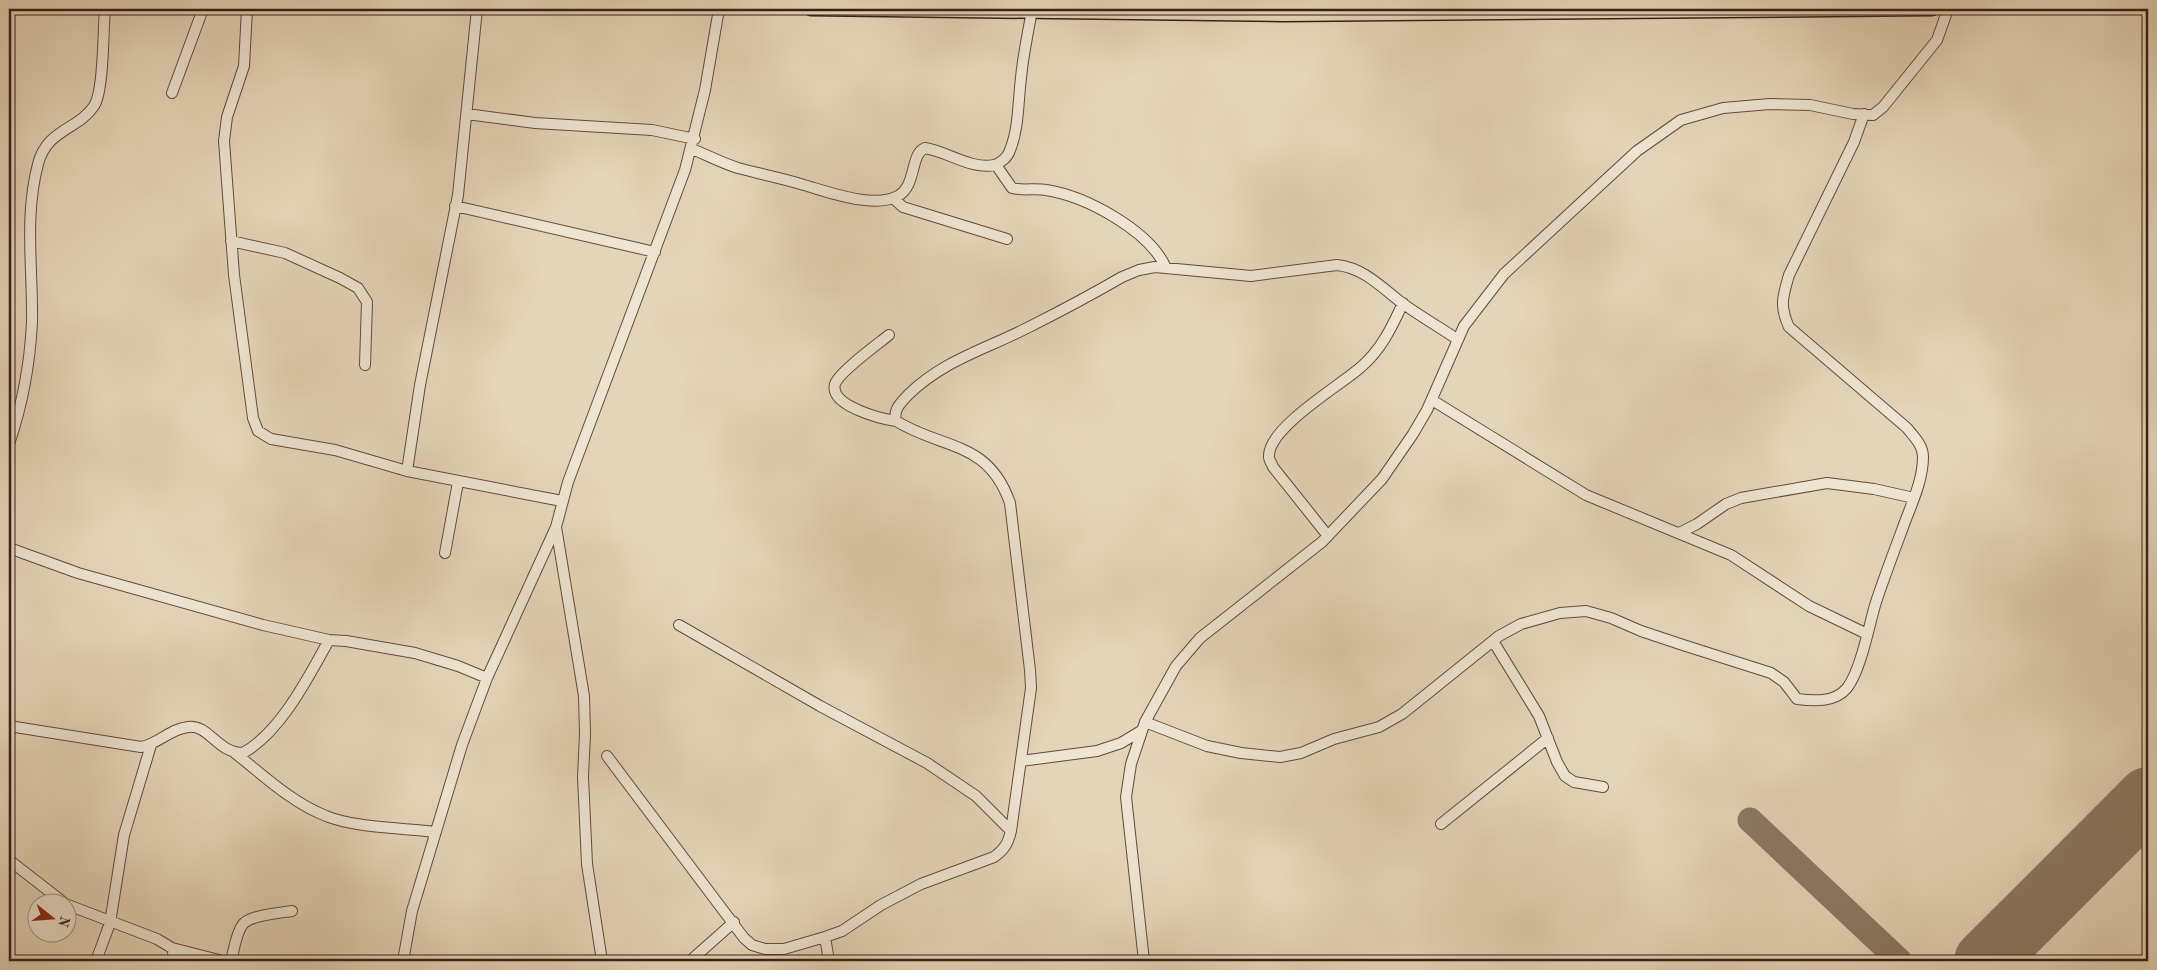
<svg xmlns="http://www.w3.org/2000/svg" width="2157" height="970" font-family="'Old Standard TT',serif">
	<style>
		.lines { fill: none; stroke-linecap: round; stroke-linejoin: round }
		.taxiway { stroke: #8c7a67; stroke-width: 25 }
		.runway { stroke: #8c7a67; stroke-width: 62 }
		.minor-casing { stroke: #604c3e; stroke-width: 12 }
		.major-casing { stroke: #341f16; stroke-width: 15 }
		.minor { stroke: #eee4d1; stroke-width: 10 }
		.major { stroke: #e5d5b8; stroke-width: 12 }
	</style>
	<rect width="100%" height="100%" fill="#e5d5b8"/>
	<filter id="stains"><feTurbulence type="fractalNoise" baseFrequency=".004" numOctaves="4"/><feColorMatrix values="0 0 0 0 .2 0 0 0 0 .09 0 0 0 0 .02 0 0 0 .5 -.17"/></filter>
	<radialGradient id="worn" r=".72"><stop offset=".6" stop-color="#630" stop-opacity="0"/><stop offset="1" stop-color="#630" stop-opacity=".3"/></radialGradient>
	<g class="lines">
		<path class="taxiway" d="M1750 820 1900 961"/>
		<path class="runway" d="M1985 961 2148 798"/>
		<defs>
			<path id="minor" d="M247 9 244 66 227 117 224 141 234 275 253 418 258 431 271 439 335 450 407 471
				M477 9 458 195 420 385 407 471 562 501
				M172 93 203 9
				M467 114 535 123 652 130 695 139
				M692 149C707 155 722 163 738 168 760 174 782 178 804 185 829 192 873 209 898 196 917 185 910 154 925 148 946 151 972 170 994 165 1001 163 1008 157 1010 150 1019 128 1018 101 1021 78 1023 55 1028 33 1032 10
				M996 165 1012 188C1023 191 1035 188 1046 190 1086 196 1150 231 1166 268
				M893 198 903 207 1007 239
				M455 206 655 252
				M231 241 285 253 340 278 358 288 367 302 365 365
				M889 335C878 344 839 372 835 384 829 406 882 419 896 421
				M1432 400 1586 495 1731 555 1809 606 1867 634
				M9 444C22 406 30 363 32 322 33 269 24 217 38 164 47 129 78 130 94 106 104 91 103 29 105 9
				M1679 533 1697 524 1726 504 1741 498 1827 483 1874 489 1914 498
				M1328 536 1273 467C1272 464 1269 460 1269 457 1267 428 1341 385 1361 367 1381 350 1392 327 1403 303
				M9 548 78 573 263 625 329 640 346 641 415 653 458 666 487 678
				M445 553 458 482
				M679 625 820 706 927 763 976 796 1011 831
				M1493 641 1539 716 1557 762 1565 776 1574 782 1603 787
				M1145 722 1207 746 1241 753 1280 757 1301 753 1334 739 1379 727 1402 714 1499 636 1521 624 1560 613 1586 611 1611 618 1641 631 1683 645 1771 673 1784 682 1797 699C1813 701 1835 703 1847 688 1861 670 1869 625 1876 602 1884 578 1893 554 1902 530 1910 507 1923 482 1923 457 1923 445 1914 437 1907 428L1789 327C1779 306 1783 296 1789 275L1854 142 1864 114
				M9 726 141 747C158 744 170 729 188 727 209 724 217 753 243 753 281 732 309 676 329 640
				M235 753C263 775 292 803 326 816 355 828 404 828 436 832
				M607 756 744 938 752 945 765 949H784L825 937 842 931 881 905 921 884 994 857C1005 849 1008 843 1011 831L1031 688 1030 670 1010 503C988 440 943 450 896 421 893 409 901 403 908 395 942 361 986 349 1027 328 1059 312 1091 295 1122 277L1139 270 1155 267 1251 276 1337 265C1364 268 1381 287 1402 303 1420 316 1439 327 1457 339
				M1021 761 1097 751 1121 743 1141 731
				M1441 824 1548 738
				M9 860 63 902
				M68 905 157 939 172 948 223 961
				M825 937 829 961
				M172 948 175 961
				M96 961 110 923 124 835 151 745
				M231 961C234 950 236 933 243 924 251 915 280 913 292 911
				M403 961 412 911 462 745 487 678 556 527
				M602 961 587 864 583 777 585 734 584 696 556 527 568 482 685 170 705 90 719 9
				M690 961 734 922
				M1144 961 1126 797 1131 764 1145 722 1176 666 1200 638 1322 542 1382 479 1413 434 1427 410 1464 326 1504 274 1637 151 1681 120 1723 108 1770 104 1810 105 1853 114 1873 115 1883 107 1937 40 1948 9"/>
			<path id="major" d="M811 9 1282 15 1932 9"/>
		</defs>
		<use href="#minor" class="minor-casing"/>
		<use href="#major" class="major-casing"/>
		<use href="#minor" class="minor"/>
		<use href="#major" class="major"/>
	</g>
	<rect width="2157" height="970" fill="none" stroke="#e5d5b8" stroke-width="30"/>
	<rect x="10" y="10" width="2137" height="950" fill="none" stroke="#341f16" stroke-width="2.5"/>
	<rect x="15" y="15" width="2127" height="940" fill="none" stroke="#341f16"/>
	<g transform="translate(52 918) rotate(107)"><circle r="24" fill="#eee4d1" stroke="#a49586"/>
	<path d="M0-4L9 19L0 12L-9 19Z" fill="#8f2418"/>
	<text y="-8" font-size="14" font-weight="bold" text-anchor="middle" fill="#341f16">N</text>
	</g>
	<rect width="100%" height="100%" filter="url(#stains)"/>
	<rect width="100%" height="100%" fill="url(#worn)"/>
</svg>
